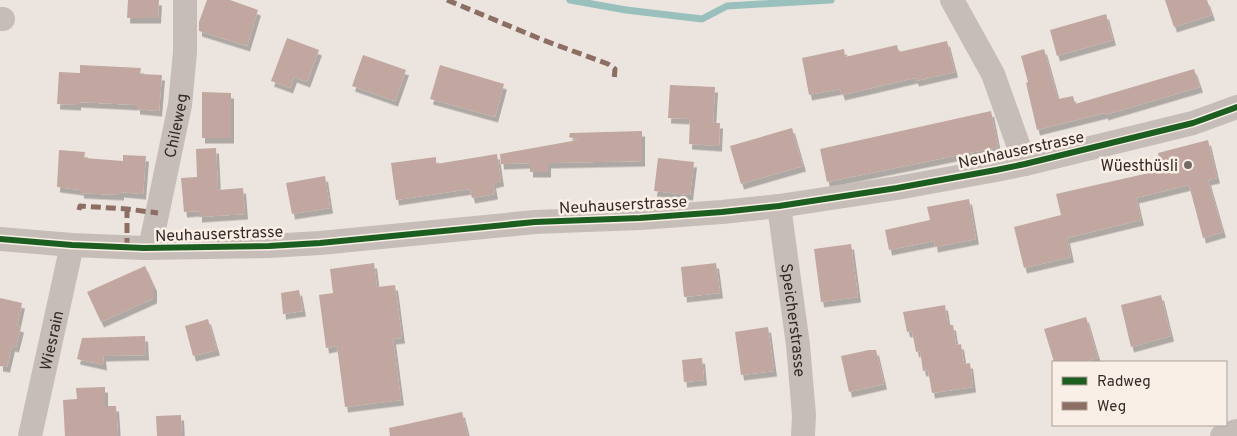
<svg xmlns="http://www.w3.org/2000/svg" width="1237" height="436" font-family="Overpass,sans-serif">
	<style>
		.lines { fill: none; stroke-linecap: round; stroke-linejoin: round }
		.stream { stroke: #9ac0bd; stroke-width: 7 }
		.building { fill: #c1a7a0; filter: url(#shadow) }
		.minor { stroke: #c6bdb8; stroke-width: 24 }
		.quiet { stroke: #8d6e63; stroke-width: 5; stroke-dasharray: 10 5; stroke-linecap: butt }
		.cycleway-casing { stroke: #faefe6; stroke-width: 9 }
		.cycleway { stroke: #1b5e20; stroke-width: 6 }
		.poi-dot { fill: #766b67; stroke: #faefe6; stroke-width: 2 }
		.labels { text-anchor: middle; stroke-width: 5; stroke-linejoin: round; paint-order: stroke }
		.street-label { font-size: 16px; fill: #362a26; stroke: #faefe6 }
		.poi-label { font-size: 16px; fill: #362a26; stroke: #faefe6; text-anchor: end }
	</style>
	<defs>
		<filter id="shadow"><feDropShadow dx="3" dy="5.5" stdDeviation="0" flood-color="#0004"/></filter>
	</defs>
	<rect width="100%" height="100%" fill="#ece5df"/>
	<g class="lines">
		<path class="stream" d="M570 0 626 10 702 19 727 6 831 0"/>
	</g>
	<path class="building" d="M128 0H159L158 18H127Z
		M207 0H230L258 10 247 46 199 31V22Z
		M1165 0H1207L1212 15 1174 27Z
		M1106 14 1113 40 1057 56 1050 30Z
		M287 38 319 50 307 82 294 77 290 88 271 81Z
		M947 41 955 72 916 81 915 78 842 95 840 89 809 95 802 58 844 49 845 57 897 45 899 52Z
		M1044 49 1058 99 1073 96 1075 104 1194 69 1200 87 1105 115V113L1037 130 1026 83 1028 82 1021 56Z
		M363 55 406 70 395 101 352 86Z
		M80 65 141 68 140 74 162 75 159 111 137 109V105L78 102V105L57 104 59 72 80 73Z
		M440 65 504 84 495 117 430 99Z
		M670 85 715 87 713 123H720L719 146 689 144 690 119 668 118Z
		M202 92 231 93V138H202Z
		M991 111 998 147 827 182 820 149Z
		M792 128 803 166 741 184 730 146Z
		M642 131V161L548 163V172H530V163L501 164 500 154 578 140 569 137 570 133Z
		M1208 140 1217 178 1208 180 1223 232 1203 238 1189 185 1136 198 1141 220 1067 238 1071 257 1024 268 1014 227 1061 215 1056 194 1162 170 1158 153Z
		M216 148 218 190 243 188 245 214 199 217V211L184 212 181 178 197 177 196 149Z
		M59 150 85 152 84 158 123 161V155L146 156 143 194 121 192V195L81 193V190L57 187Z
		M497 154 501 181 493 183 495 194 472 198 470 189 396 200 391 163 436 157V164Z
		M658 158 694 162 690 195 654 191Z
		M325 176 330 208 292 214 286 183Z
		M969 199 976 239 935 247 934 241 889 250 885 230 930 220 927 207Z
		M851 244 858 297 821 302 814 249Z
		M374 263 377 287 395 285 402 338 393 339 401 400 345 407 337 346 326 348 319 295 333 293 330 269Z
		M716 263 720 293 684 297 681 267Z
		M145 266 154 286V298L101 322 87 292Z
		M299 290 303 311 283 314 281 293Z
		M1161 295 1171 336 1131 347 1121 305Z
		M0 298 22 303 17 326 21 327 16 347 12 346 7 367 0 366Z
		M945 305 948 325H953L956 345 961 344 964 364 970 363 973 387 932 393 928 370 923 371 920 351 916 352 912 331 907 332 903 312Z
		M1086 317 1098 358 1083 362H1054L1044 329Z
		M208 319 217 350 193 356 185 326Z
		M768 327 774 371 741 375 735 332Z
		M145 336 146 355 103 356 104 365 77 359 82 338Z
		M869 350H876L884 384 849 392 841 356Z
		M702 358 704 380 684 382 682 360Z
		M105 387V406H116L118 436H65L63 400 77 399 76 388Z
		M462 412 468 436H390L389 428Z
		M181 415 182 436H157L156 416Z"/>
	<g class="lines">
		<g class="minor">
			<path d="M952 0 993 74 1025 164"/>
			<path d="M0 19H3"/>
			<path id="s1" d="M779 206 798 345 804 415 803 436"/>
			<path d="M0 239 72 245 144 248 269 246 320 243 535 222 640 218 722 212 779 206 897 188 996 170 1025 164 1193 123 1237 107"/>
			<path id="s2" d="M150 248 180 105 185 52V0"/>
			<path id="s3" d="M30 436 72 245"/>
			<path d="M1222 436 1237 431"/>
		</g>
		<path class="quiet" d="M447 0 543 40 608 64 615 69 614 81
			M79 210 80 206 127 209 158 213
			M127 248V209"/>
		<defs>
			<path id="cycleway" d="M0 239 72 245 144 248 269 246 320 243 535 222 640 218 722 212 779 206 897 188 996 170 1025 164 1193 123 1237 107"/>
		</defs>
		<use href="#cycleway" class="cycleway-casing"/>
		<use href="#cycleway" class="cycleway"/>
	</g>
	<circle class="poi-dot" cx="1188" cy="165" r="5"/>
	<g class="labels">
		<g class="street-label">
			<text dy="6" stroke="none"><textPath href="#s2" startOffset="125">Chileweg</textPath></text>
			<text transform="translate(1021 149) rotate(-12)" y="6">Neuhauserstrasse</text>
			<text transform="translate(623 204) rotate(-3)" y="6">Neuhauserstrasse</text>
			<text transform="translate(219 233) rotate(-2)" y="6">Neuhauserstrasse</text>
			<text dy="6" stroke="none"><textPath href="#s1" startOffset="115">Speicherstrasse</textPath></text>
			<text dy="6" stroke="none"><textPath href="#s3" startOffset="98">Wiesrain</textPath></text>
		</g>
		<g class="poi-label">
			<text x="1178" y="171">Wüesthüsli</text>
		</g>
	</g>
	<rect x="1052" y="361" width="175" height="65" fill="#faefe6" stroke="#aca099"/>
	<rect x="1062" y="377" width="25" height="8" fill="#1b5e20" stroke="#aca099"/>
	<text x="1097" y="386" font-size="15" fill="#362a26">Radweg</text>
	<rect x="1062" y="402" width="25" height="8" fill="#8d6e63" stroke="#aca099"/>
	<text x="1097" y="411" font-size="15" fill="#362a26">Weg</text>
</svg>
